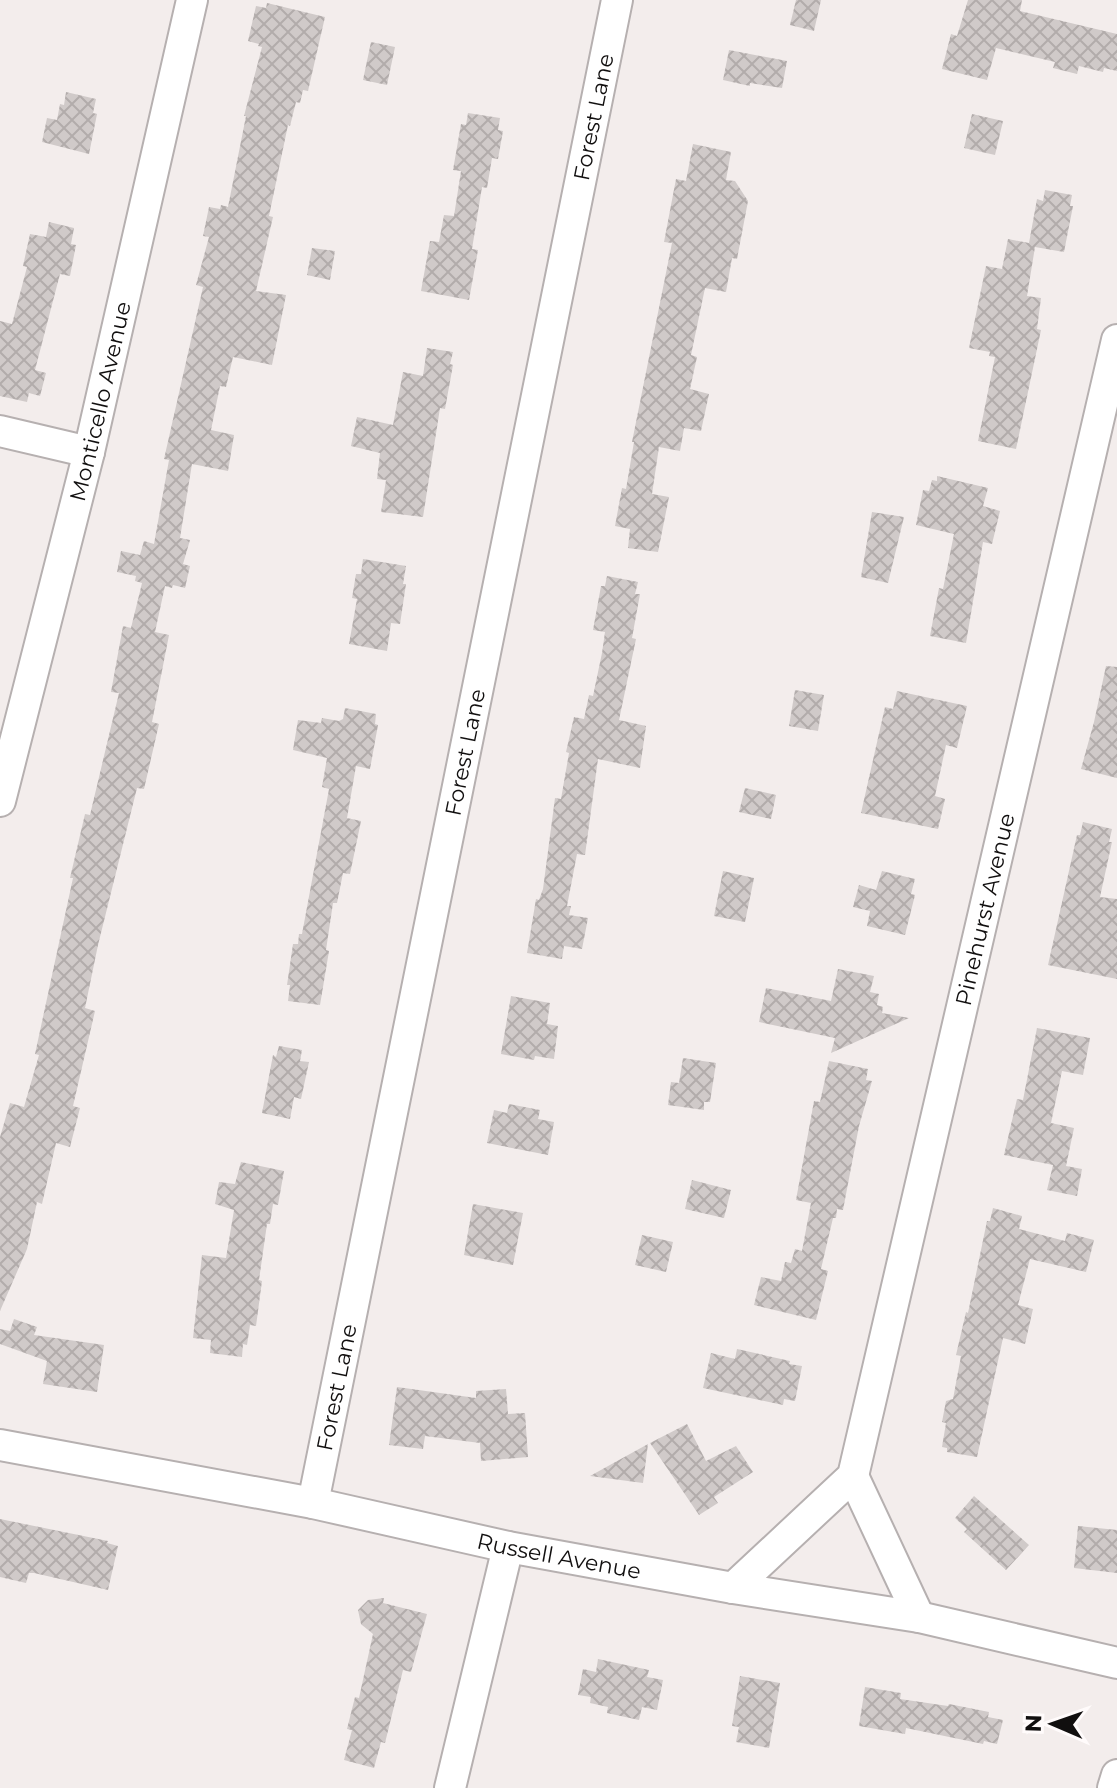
<svg xmlns="http://www.w3.org/2000/svg" width="1117" height="1788" font-family="Montserrat,sans-serif">
	<style>
		.building { fill: url(#building-cross-hatch) }
		.lines { fill: none; stroke-linecap: round; stroke-linejoin: round }
		.street-casing { stroke: #b6b0b0; stroke-width: 34 }
		.street { stroke: #fff; stroke-width: 30 }
		.labels { text-anchor: middle; stroke-width: 8; stroke-linejoin: round; paint-order: stroke }
		.street-label { font-size: 22px; fill: #110f0f; stroke: #fffbfb }
	</style>
	<defs>
		<pattern id="building-cross-hatch" width="8" height="8" patternUnits="userSpaceOnUse" patternTransform="scale(2)"><rect width="8" height="8" fill="#d0cac9"/><path d="M0 0l8 8M0 8l8-8" fill="none" stroke="#b2acab"/></pattern>
	</defs>
	<rect width="100%" height="100%" fill="#f3edec"/>
	<path class="building" d="M796 0H821L814 31 790 25Z
		M968 0H1022L1020 11 1117 34V71L1104 68 1103 72 1079 66 1077 74 1053 68 1055 62 996 48 987 80 942 69 951 34 957 36Z
		M267 3 325 17 308 91 303 90 300 103 296 102 290 126 288 125 269 216 273 217 256 291 286 295 272 365 233 357 226 387 220 386 211 430 234 435 228 471 192 464 180 538 190 540 183 564 190 566 185 588 173 585 172 588 165 586 155 632 169 635 152 722 159 724 144 789 137 788 98 945 85 1008 95 1011 73 1106 80 1108 70 1147 56 1143 42 1204 37 1202 27 1249 0 1311V1137L10 1103 24 1107 39 1055 35 1054 73 878H70L85 814 90 815 119 693 111 692 123 626 131 628 142 583 135 581 136 576 117 572 121 551 140 555 144 541 154 544 169 460 164 459 203 287 196 285 209 237 203 236 209 207 220 209 221 205 228 207 246 116H244L262 47 258 46 259 44 248 41 256 6 266 8Z
		M371 42 395 47 387 85 363 80Z
		M729 50 787 61 782 88 750 83V86L723 80Z
		M66 92 96 99 93 113 97 114 89 154 42 142 47 118 57 120 60 104 64 105Z
		M468 113 500 118 498 130 503 131 498 159 492 158 487 188 482 187 472 249 478 250 469 300 421 291 430 241 439 242 444 215 454 216 461 171 453 170 461 124 466 125Z
		M972 114 1003 121 995 155 964 148Z
		M693 144 731 152 726 180 735 181 748 201 737 259 732 258 726 292 705 288 691 355 697 357 690 389 709 394 701 431 684 428 680 451 659 447 652 494 669 497 658 552 628 548 630 529 615 526 622 488 626 489 634 442H632L672 243 664 242 676 179 686 181Z
		M1045 190 1072 195 1070 206H1073L1064 252 1035 247 1027 296 1041 298 1037 329 1041 330 1016 449 978 441 995 357 989 356 990 352 969 348 986 266 1002 269 1008 239 1029 243 1037 199 1043 201Z
		M49 222 74 228 71 244 76 245 70 276 60 274 35 370 46 373 40 396 29 393 27 402 0 396V321L12 324 27 267 23 266 30 234 46 237Z
		M312 248 335 251 330 280 307 275Z
		M427 348 453 352 450 364 453 365 445 409 440 408 423 517 381 512 386 480 377 479 380 453 351 446 357 417 393 425 403 372 423 376Z
		M937 476 988 488 983 506 1000 511 992 544 983 542 966 643 930 636 939 588 943 589 954 534 916 525 923 490 929 491 932 480 937 481Z
		M872 512 904 517 888 583 861 577Z
		M363 559 406 566 403 584H406L400 624 391 623 387 651 349 644 357 599 352 598 356 574H361Z
		M607 576 638 582 635 594H640L632 638 636 639 619 720 646 726 640 768 598 759 585 855 577 854 567 906H571L569 915 588 918 582 949 564 946 562 959 527 953 536 899 539 900 543 889 555 798 561 799 569 753 566 752 574 717 584 719 589 695 593 696 602 653 605 632 593 630 601 586H605Z
		M1106 666 1117 667V778L1081 769 1094 722Z
		M795 690 824 695 818 731 789 726Z
		M897 691 967 706 957 748 946 745 935 796 945 799 938 829 861 813 885 707 893 709Z
		M345 708 376 714 375 724 378 725 370 769 356 766 347 818 361 821 350 874 343 873 337 903H333L326 950 329 951 320 1005 288 1001 290 985H287L293 944H298L299 934H302L329 789 322 787 327 758 293 750 298 720 321 723 322 718 339 721 343 719Z
		M745 788 776 795 771 819 739 812Z
		M1083 822 1112 829 1109 842H1112L1100 897 1117 899V979L1048 965 1077 835H1080Z
		M723 871 754 878 745 922 714 916Z
		M882 871 915 879 911 894 915 895 905 935 867 926 870 911 853 907 859 885 876 890Z
		M838 969 874 976 870 992 879 994 877 1005 883 1007 882 1013 909 1018 831 1053 835 1038 759 1022 766 988 831 1001Z
		M511 996 550 1003 547 1024 558 1026 554 1059 535 1056 534 1060 501 1054Z
		M1037 1028 1090 1038 1083 1075 1062 1071 1051 1123 1074 1128 1066 1166 1082 1169 1077 1196 1047 1190 1053 1165 1004 1155 1017 1099 1023 1100Z
		M279 1046 302 1050 300 1061 309 1062 301 1099 294 1097 290 1119 262 1113 273 1055 276 1057Z
		M683 1058 716 1063 710 1102H704V1110L668 1105 671 1082 679 1083Z
		M829 1061 868 1069 866 1080 872 1081 859 1126 843 1210 837 1209 836 1218H833L821 1269 828 1271 816 1320 754 1305 761 1277 781 1281 785 1262 791 1263 795 1249 802 1251 811 1203 796 1200 814 1101 820 1102Z
		M509 1104 540 1110 538 1119 554 1122 548 1155 487 1143 494 1110 507 1113Z
		M241 1162 284 1171 278 1205 273 1204 270 1224H267L259 1280 262 1281 256 1326 250 1325 247 1345 243 1344 242 1357 210 1353 211 1340 193 1338 202 1255 226 1258 234 1210 215 1204 219 1182 235 1184Z
		M692 1180 731 1190 724 1218 685 1209Z
		M473 1204 523 1213 513 1265 464 1255Z
		M993 1208 1022 1216 1019 1229 1065 1241 1067 1233 1094 1240 1086 1272 1030 1259 1018 1305 1033 1309 1025 1344 1003 1338 977 1457 947 1452V1448L942 1447 946 1423 942 1422 946 1401 953 1399 961 1356 956 1355 966 1312 968 1313 987 1221H990Z
		M642 1235 673 1242 666 1272 635 1265Z
		M14 1319 37 1327 34 1335 104 1345 97 1392 43 1384 47 1361 0 1344V1329L10 1331Z
		M737 1349 790 1361 789 1364 802 1366 795 1401 784 1399 783 1405 703 1388 711 1353 735 1359Z
		M397 1387 476 1398V1391L506 1389 508 1414 525 1413 528 1457 481 1461 480 1443 425 1436 423 1449 389 1445Z
		M687 1424 706 1461 736 1446 753 1472 714 1497 718 1503 699 1515 650 1443Z
		M648 1444 643 1483 590 1476Z
		M974 1496 1029 1545 1006 1570 964 1532 967 1529 955 1518Z
		M0 1519 108 1541 107 1543 118 1546 108 1590 34 1573H29L26 1583 0 1577Z
		M1078 1526 1117 1530V1573L1074 1568Z
		M384 1598 383 1603 427 1614 411 1672 403 1670 385 1743 381 1742 374 1768 344 1760 352 1730 347 1729 355 1697 359 1698 373 1634 361 1624 358 1610 368 1600Z
		M598 1659 649 1670 647 1677 663 1680 657 1710 642 1707 639 1720 607 1713 608 1707 590 1703 591 1697 578 1695 583 1669 596 1672Z
		M740 1676 780 1683 769 1748 736 1742 739 1727 732 1726Z
		M865 1687 901 1693 900 1699 948 1706 949 1704 989 1712 988 1717 1003 1720 997 1744 984 1741 983 1744 906 1728 905 1734 859 1726Z"/>
	<g class="lines">
		<defs>
			<g id="street">
				<path d="M0 431 89 452"/>
				<path id="s1" d="M0 801 89 452 192 0"/>
				<path id="s2" d="M0 1445 313 1503 508 1547 733 1588 919 1617 1117 1663"/>
				<path d="M853 1476 919 1617"/>
				<path id="s3" d="M313 1503 617 0"/>
				<path id="s4" d="M733 1588 853 1476 1117 340"/>
				<path d="M450 1788 508 1547"/>
				<path d="M1113 1788 1117 1775"/>
			</g>
		</defs>
		<use href="#street" class="street-casing"/>
		<use href="#street" class="street"/>
	</g>
	<g class="labels">
		<g class="street-label">
			<text dy="8" stroke="none"><textPath href="#s3" startOffset="1414">Forest Lane</textPath></text>
			<text dy="8" stroke="none"><textPath href="#s1" startOffset="412">Monticello Avenue</textPath></text>
			<text dy="8" stroke="none"><textPath href="#s3" startOffset="766">Forest Lane</textPath></text>
			<text dy="8" stroke="none"><textPath href="#s4" startOffset="746">Pinehurst Avenue</textPath></text>
			<text dy="8" stroke="none"><textPath href="#s3" startOffset="118">Forest Lane</textPath></text>
			<text dy="8" stroke="none"><textPath href="#s2" startOffset="570">Russell Avenue</textPath></text>
		</g>
	</g>
	<g transform="translate(1053 1724) rotate(272)" stroke="#fffbfb" stroke-width="6" paint-order="stroke">
	<path d="M0-6L14 30L0 20L-14 30Z" fill="#110f0f"/>
	<text y="-12" font-size="22" font-weight="bold" text-anchor="middle" fill="#110f0f">N</text>
	</g>
</svg>
